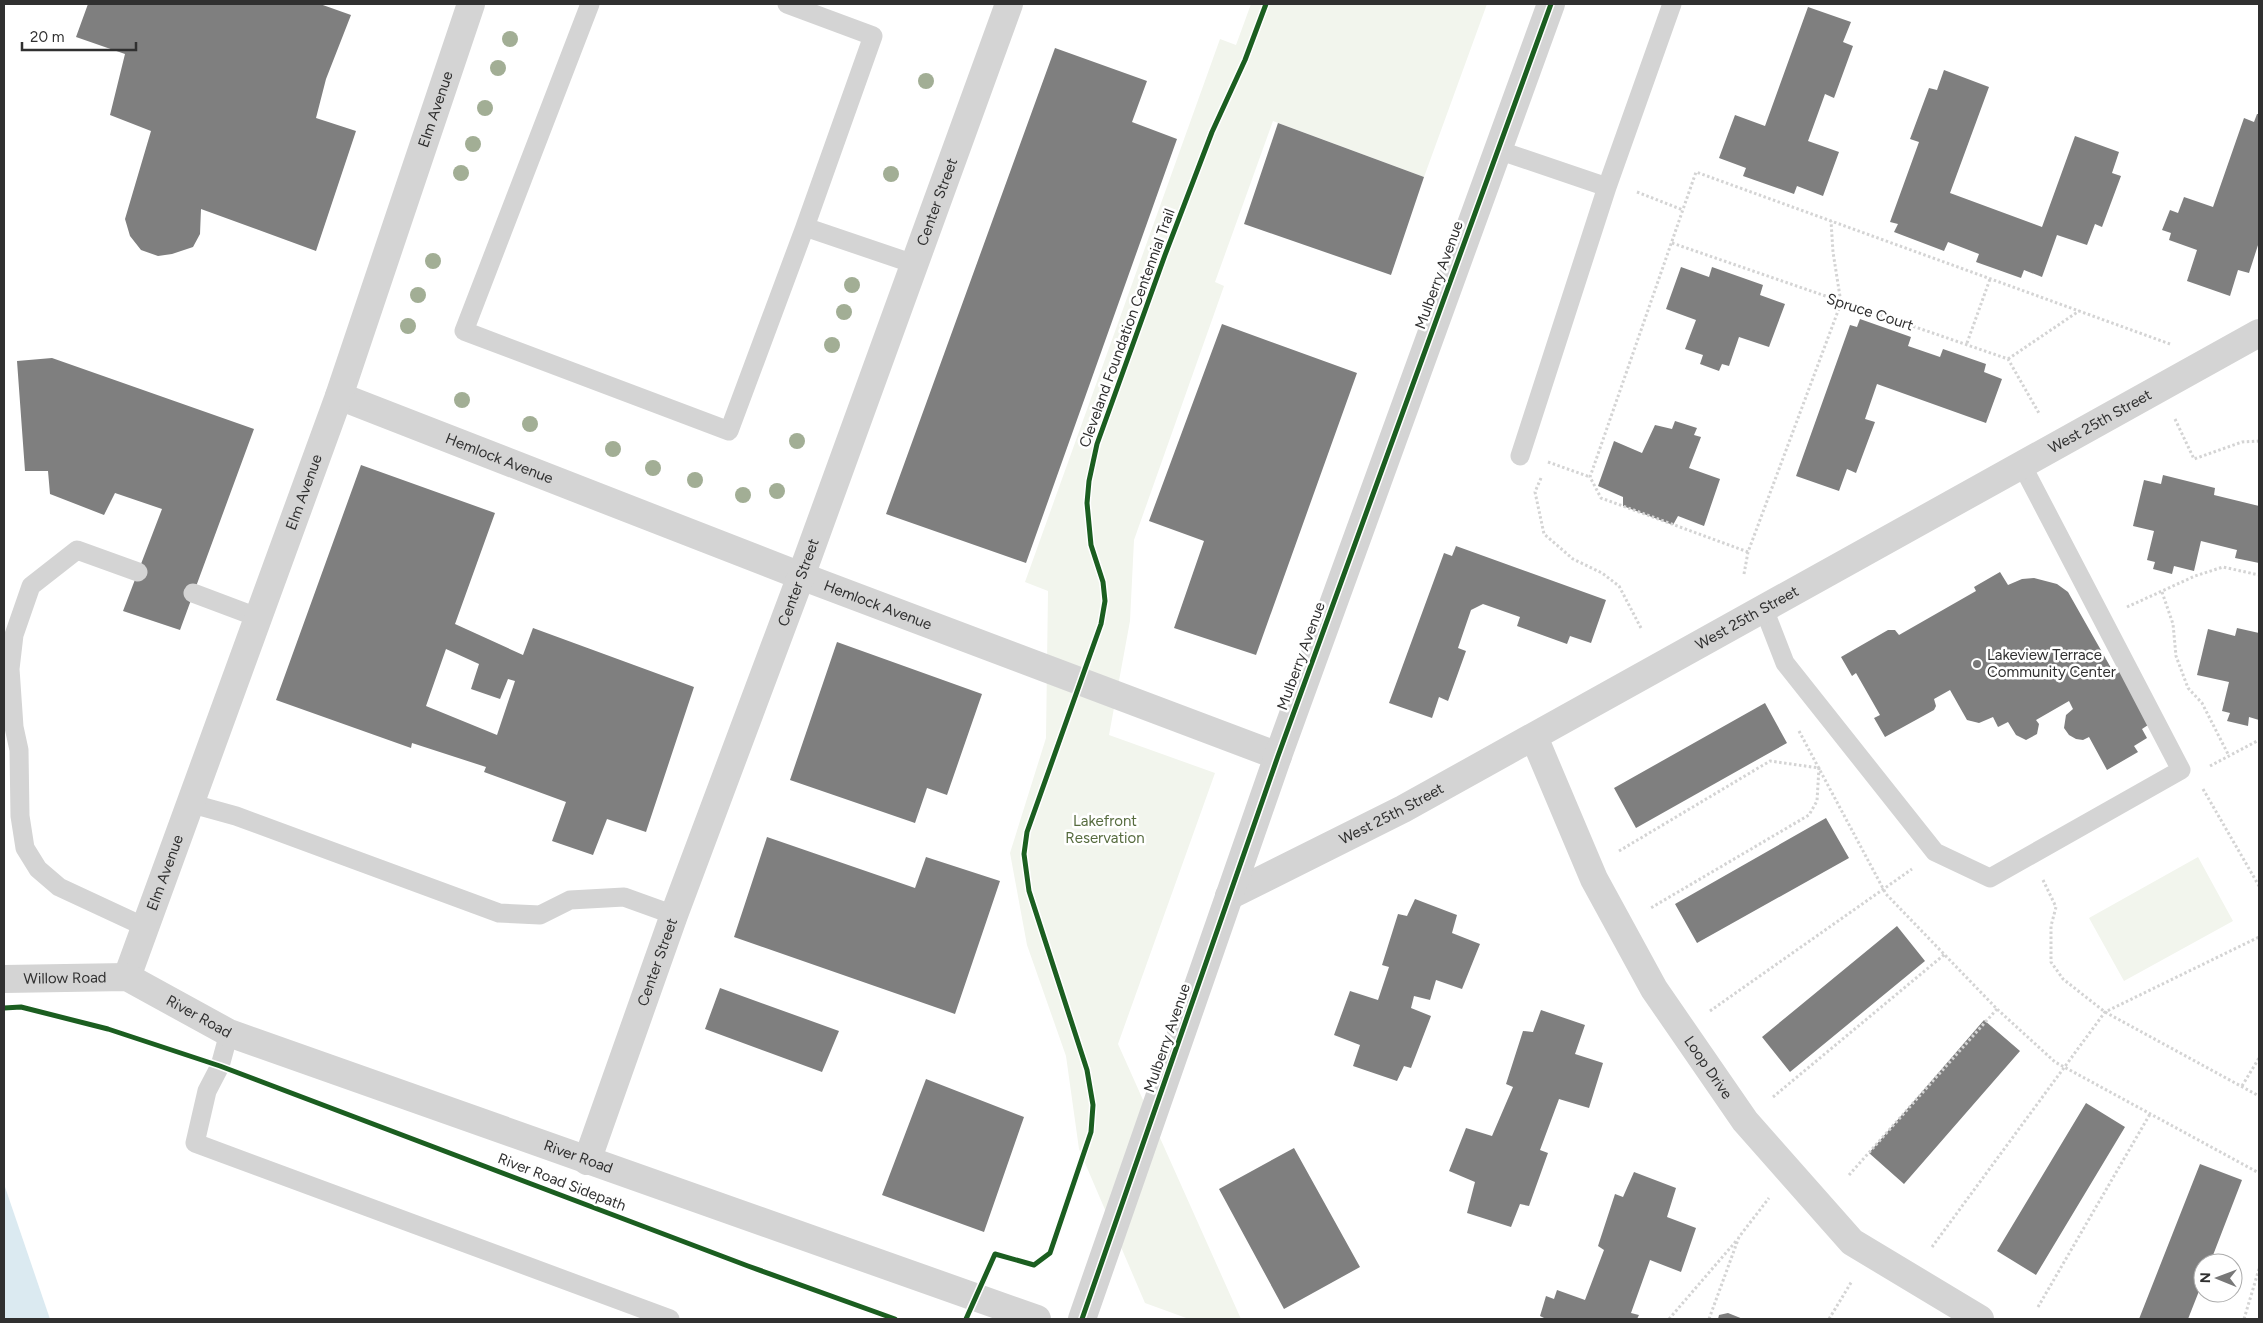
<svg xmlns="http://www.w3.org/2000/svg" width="2263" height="1323" font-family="Figtree,sans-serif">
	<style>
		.green { fill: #f2f5ed }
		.water { fill: #dbeaf1 }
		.building { fill: #7f7f7f; fill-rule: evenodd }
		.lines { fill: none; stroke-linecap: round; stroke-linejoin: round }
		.path { stroke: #d4d4d4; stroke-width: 3; stroke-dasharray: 2.5 2.5; stroke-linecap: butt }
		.service { stroke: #d4d4d4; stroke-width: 19 }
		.minor { stroke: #d4d4d4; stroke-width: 28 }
		.cycleway-casing { stroke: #fff; stroke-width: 8 }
		.cycleway { stroke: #1b5e20; stroke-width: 5 }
		.tree { fill: #a2ae95 }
		.poi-dot { fill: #787878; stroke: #fff; stroke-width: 2 }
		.labels { text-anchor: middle; stroke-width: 5; stroke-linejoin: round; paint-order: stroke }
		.street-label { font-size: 15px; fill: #303030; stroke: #fff }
		.poi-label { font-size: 15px; fill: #303030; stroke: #fff; text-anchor: start }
		.park-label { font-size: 15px; fill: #566b3e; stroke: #fff }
	</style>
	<rect width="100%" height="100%" fill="#fff"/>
	<path class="green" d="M1251 4H1487L1424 177 1273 121 1215 282 1224 286 1134 540 1130 621 1109 735 1215 773 1118 1044 1241 1319H1189L1145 1303 1079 1149 1066 1056 1027 945 1010 853 1046 738 1048 591 1025 582 1220 39 1236 45Z
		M2198 857 2233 921 2124 981 2089 918Z"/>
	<path class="water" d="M4 1184 50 1319H4Z"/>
	<path class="building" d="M88 4H320L351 15 326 79 316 118 356 131 316 251 201 209 200 234 193 247 172 254 158 256 141 250 130 236 125 219 151 131 110 115 125 54 76 37Z
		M1808 7 1851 22 1843 42 1853 46 1834 98 1825 94 1808 141 1839 152 1823 196 1797 186 1794 194 1743 176 1746 168 1719 158 1735 115 1765 126Z
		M1055 48 1147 81 1132 122 1177 139 1026 563 886 514Z
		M1944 70 1989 87 1950 193 2042 227 2075 136 2119 152 2112 173 2121 176 2102 227 2095 224 2087 245 2057 235 2042 277 2024 270 2021 278 1976 262 1979 254 1948 242 1944 251 1894 232 1898 224 1890 222 1919 142 1910 139 1929 88 1937 90Z
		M2257 114H2259V242L2249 273 2238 270 2230 296 2187 281 2197 250 2169 240 2171 233 2162 230 2170 210 2178 213 2184 197 2213 207 2244 118 2254 122Z
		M1278 123 1424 177 1391 275 1244 224Z
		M1681 267 1709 277 1712 267 1763 285 1760 295 1785 304 1769 347 1739 337 1729 366 1722 364 1719 371 1700 364 1703 355 1685 349 1696 320 1666 309Z
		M1860 319 1911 337 1908 346 1940 357 1943 349 1986 364 1984 372 2002 379 1986 423 1877 384 1865 419 1875 422 1856 473 1847 469 1839 491 1796 476 1850 325 1857 327Z
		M1222 324 1357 373 1256 655 1174 628 1204 541 1149 521Z
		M52 358 254 429 180 630 123 611 162 509 115 493 104 515 50 494 48 471H25L17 361Z
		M1675 421 1697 428 1694 435 1701 437 1689 468 1720 479 1704 526 1678 516 1673 525 1623 506V497L1598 486 1614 441 1642 453 1655 425 1672 429Z
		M361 465 495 513 455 624 523 655 533 628 694 687 646 832 607 819 593 855 552 841 566 802 484 772 486 767 412 743 411 748 276 700ZM446 649 479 664 471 689 500 699 508 679 515 681 497 735 426 706Z
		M2163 475 2215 488 2214 495 2259 506V563L2235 558 2237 550 2201 541 2194 571 2174 566 2172 574 2153 569 2155 562 2147 560 2154 531 2133 526 2144 480 2161 484Z
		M1456 546 1606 600 1591 643 1570 636 1567 644 1517 626 1520 617 1483 604 1471 610 1458 648 1466 651 1448 701 1439 697 1432 718 1389 703 1444 553 1452 556Z
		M2000 572 2008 585 2022 579 2034 578 2057 584 2068 592 2115 675 2121 671 2151 723 2142 729 2147 738 2134 746 2138 752 2107 770 2089 737 2083 740 2076 739 2069 735 2064 728 2066 715 2073 709 2069 701 2036 720 2039 724 2037 734 2026 740 2016 735 2008 722 1998 727 1993 717 1979 723 1967 720 1950 690 1934 699 1936 706 1934 710 1885 737 1874 718 1880 715 1856 673 1852 676 1841 657 1888 630H1895L1899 635 1976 591 1974 587Z
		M2237 628 2259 633V720L2249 717 2248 726 2227 721 2230 713 2222 711 2229 682 2197 675 2208 629 2235 636Z
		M837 642 982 694 947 795 927 788 915 823 790 780Z
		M1765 703 1787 743 1636 828 1614 788Z
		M1826 818 1849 858 1697 943 1675 904Z
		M767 837 915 888 926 857 1000 881 955 1014 734 937Z
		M1415 899 1457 915 1452 933 1480 944 1462 989 1436 980 1430 1000 1414 996 1411 1008 1431 1016 1411 1068 1404 1066 1397 1081 1353 1066 1360 1045 1334 1035 1350 991 1378 1000 1389 967 1382 965 1398 914 1407 916Z
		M1897 926 1925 961 1790 1072 1762 1037Z
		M720 988 839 1031 822 1072 705 1029Z
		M1541 1010 1585 1025 1575 1054 1603 1063 1589 1108 1559 1099 1540 1150 1548 1153 1529 1206 1520 1204 1511 1227 1467 1213 1475 1182 1449 1171 1466 1128 1492 1136 1513 1087 1506 1084 1523 1031 1533 1032Z
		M1984 1020 2020 1051 1904 1184 1869 1153Z
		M926 1079 1024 1117 984 1232 882 1195Z
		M2086 1103 2125 1127 2036 1275 1997 1251Z
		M1294 1148 1360 1267 1284 1309 1219 1189Z
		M2200 1164 2242 1180 2210 1263H2203V1281L2188 1319H2139Z
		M1634 1172 1676 1188 1667 1217 1696 1228 1681 1272 1650 1260 1631 1313 1639 1315 1637 1319H1546L1540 1316 1546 1296 1554 1299 1557 1290 1585 1300 1604 1250 1598 1246 1615 1194 1623 1197Z
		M1728 1313 1743 1319H1718L1719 1315Z"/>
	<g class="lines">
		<path class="path" d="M1637 192 1683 210
			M1672 243 2008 359 2040 415
			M1967 343 1990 279
			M2008 359 2079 311
			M2175 419 2194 459 2242 442 2259 441
			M1548 462 1590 477
			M1541 478 1535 492 1544 534 1573 559 1602 573 1619 586 1642 630
			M1748 552 1601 498 1590 477 1696 172 2170 344
			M1744 574 1748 552 1841 303 1833 252 1831 221
			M2162 592 2173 624 2176 656 2188 688 2202 703 2229 756
			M2127 607 2195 576 2223 567 2259 575
			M1799 731 1886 894 1997 1009 2055 1062 2259 1173
			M2210 766 2259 740
			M2203 789 2259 886
			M1619 851 1770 761 1819 768 1817 801 1809 815 1649 909
			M2043 880 2056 907 2051 926V962L2063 979 2105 1012 2259 1096
			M1710 1011 1912 869
			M2242 1086 2259 1058
			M1773 1097 1945 954
			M1849 1175 1997 1009
			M1932 1247 2105 1012 2259 937
			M2038 1307 2150 1114
			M1669 1319 1737 1240
			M1709 1319 1739 1237 1769 1198
			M1829 1319 1852 1281
			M2244 1319 2259 1269"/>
		<path class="service" d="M590 4 464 331 729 431 805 227
			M787 4 873 36 805 227 914 264
			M1498 150 1607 187 1520 456
			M1607 187 1672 4
			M138 572 77 550 31 586 14 635 10 669 14 727 19 750 20 816 25 848 38 869 59 887 145 927
			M193 593 257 617
			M1764 609 1785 663 1935 852 1990 878 2181 770 2022 465
			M189 803 236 816 499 913 540 915 570 900 624 897 674 915
			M229 1033 220 1066 207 1091 195 1143 670 1319"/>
		<g class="minor">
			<path id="s1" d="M339 396 801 576 1278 756"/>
			<path id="s2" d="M1534 737 1594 879 1654 989 1745 1121 1852 1242 1980 1319"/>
			<path id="s3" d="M1229 896 1403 809 2259 333"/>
			<path id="s4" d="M127 977 339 396 471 4"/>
			<path id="s5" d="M4 979 127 977 229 1033 1037 1319"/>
			<path id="s6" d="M587 1161 674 915 801 576 1009 4"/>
			<path d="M1082 1319 1278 756 1551 4"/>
		</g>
		<defs>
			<path id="cycleway" d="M4 1008 21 1007 108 1029 220 1066 748 1266 895 1319
				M966 1319 995 1254 1034 1265 1050 1253 1091 1132 1093 1105 1087 1070 1029 891 1024 854 1027 832 1101 624 1105 601 1103 582 1091 545 1087 503 1089 481 1097 444 1165 255 1212 132 1245 60 1266 4
				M1082 1319 1278 756 1551 4"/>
		</defs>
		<use href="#cycleway" class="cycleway-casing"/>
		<use href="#cycleway" class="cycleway"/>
	</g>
	<g class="tree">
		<circle cx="510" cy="39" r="8"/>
		<circle cx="498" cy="68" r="8"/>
		<circle cx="926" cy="81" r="8"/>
		<circle cx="485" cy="108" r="8"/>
		<circle cx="473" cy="144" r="8"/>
		<circle cx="461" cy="173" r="8"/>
		<circle cx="891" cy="174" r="8"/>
		<circle cx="433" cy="261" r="8"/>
		<circle cx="852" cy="285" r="8"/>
		<circle cx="418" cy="295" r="8"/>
		<circle cx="844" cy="312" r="8"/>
		<circle cx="408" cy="326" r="8"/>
		<circle cx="832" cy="345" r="8"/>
		<circle cx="462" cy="400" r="8"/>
		<circle cx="530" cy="424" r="8"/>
		<circle cx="797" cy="441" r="8"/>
		<circle cx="613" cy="449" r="8"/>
		<circle cx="653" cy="468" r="8"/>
		<circle cx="695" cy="480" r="8"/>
		<circle cx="777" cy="491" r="8"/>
		<circle cx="743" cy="495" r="8"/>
	</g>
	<circle class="poi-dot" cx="1977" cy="664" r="5"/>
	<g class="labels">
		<g class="street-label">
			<text dy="5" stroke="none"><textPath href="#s4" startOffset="921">Elm Avenue</textPath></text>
			<text dy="5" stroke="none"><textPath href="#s6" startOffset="1021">Center Street</textPath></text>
			<text transform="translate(1439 275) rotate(-70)" y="5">Mulberry Avenue</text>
			<text transform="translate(1870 312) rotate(18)" y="5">Spruce Court</text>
			<text transform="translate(1127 328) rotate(-70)" y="5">Cleveland Foundation Centennial Trail</text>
			<text dy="5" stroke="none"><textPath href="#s3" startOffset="992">West 25th Street</textPath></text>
			<text dy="5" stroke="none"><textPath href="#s1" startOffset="172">Hemlock Avenue</textPath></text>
			<text dy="5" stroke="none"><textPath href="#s4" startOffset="516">Elm Avenue</textPath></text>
			<text dy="5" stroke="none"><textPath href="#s6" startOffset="616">Center Street</textPath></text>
			<text dy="5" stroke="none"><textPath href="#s1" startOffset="578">Hemlock Avenue</textPath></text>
			<text dy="5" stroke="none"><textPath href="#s3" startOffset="588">West 25th Street</textPath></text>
			<text transform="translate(1301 656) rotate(-70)" y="5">Mulberry Avenue</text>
			<text dy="5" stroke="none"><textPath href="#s3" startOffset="182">West 25th Street</textPath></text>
			<text dy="5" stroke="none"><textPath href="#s4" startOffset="111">Elm Avenue</textPath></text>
			<text dy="5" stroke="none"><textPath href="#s6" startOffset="211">Center Street</textPath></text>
			<text dy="5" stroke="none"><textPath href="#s5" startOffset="61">Willow Road</textPath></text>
			<text dy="5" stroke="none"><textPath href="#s5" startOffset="205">River Road</textPath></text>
			<text transform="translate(1167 1038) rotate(-71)" y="5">Mulberry Avenue</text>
			<text dy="5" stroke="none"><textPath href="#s2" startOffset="375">Loop Drive</textPath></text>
			<text dy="5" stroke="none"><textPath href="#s5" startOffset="610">River Road</textPath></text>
			<text transform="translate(562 1182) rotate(21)" y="5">River Road Sidepath</text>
		</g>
		<g class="poi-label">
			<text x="1987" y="660">Lakeview Terrace<tspan x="1987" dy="17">Community Center</tspan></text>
		</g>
		<g class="park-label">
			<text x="1105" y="826">Lakefront<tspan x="1105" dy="17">Reservation</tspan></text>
		</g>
	</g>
	<rect width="2263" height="1323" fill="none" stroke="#303030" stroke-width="10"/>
	<g transform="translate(2218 1278) rotate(271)"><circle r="24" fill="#ffffff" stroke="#acacac"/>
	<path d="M0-4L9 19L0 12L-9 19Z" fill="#787878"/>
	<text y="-8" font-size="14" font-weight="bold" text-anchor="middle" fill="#303030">N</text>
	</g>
	<path d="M22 42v8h114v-8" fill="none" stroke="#303030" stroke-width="2.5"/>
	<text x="30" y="42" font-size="15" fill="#303030" stroke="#ffffff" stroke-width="4" paint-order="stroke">20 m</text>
</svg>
